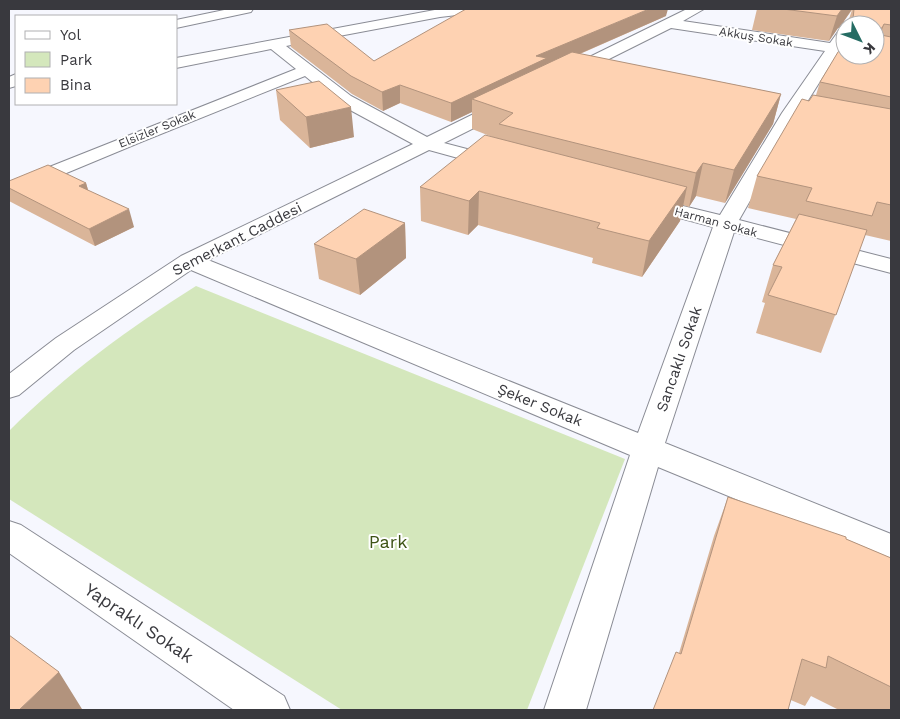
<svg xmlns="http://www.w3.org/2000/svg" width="900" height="719" font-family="'Work Sans',sans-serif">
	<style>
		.green { fill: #d4e7bc }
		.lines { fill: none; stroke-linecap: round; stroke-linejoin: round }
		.street-casing { stroke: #8a8c95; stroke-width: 2 }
		.street { fill: #fff; fill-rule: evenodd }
		.wall { fill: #dab599 }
		.shaded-wall { fill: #b2937d }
		.building { fill: #fed2b2; stroke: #b2937d }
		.labels { text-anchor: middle; stroke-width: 4; stroke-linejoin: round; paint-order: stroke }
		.far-street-label { font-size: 12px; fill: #39393e; stroke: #fff }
		.street-label { font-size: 15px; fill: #39393e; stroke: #fff }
		.near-park-label { font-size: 18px; fill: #3d5315; stroke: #fff }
		.near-street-label { font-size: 18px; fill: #39393e; stroke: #fff }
	</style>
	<rect width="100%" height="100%" fill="#f6f7fe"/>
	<path class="green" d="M196 286 625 459 527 710H342L9 499V431C65 375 129 328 196 286Z"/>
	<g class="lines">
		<defs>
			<path id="street" d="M229 9H253L251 12 176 28V20Z
				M440 9H481L474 13 440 17 286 46 351 96 427 137 500 101H512L515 105 512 109 444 143 505 159 508 163 505 167 498 169 429 150 208 260 638 433 713 227 639 207 635 203 639 199 646 197 720 215 782 113 825 51 671 28 573 77H561L559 74 561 71 687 9H704L683 21 830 43 840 29 845 28 843 45 845 46V54L838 53 800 113 739 220 891 259V273L734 232 665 443 891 534V563L658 467 586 710H544L630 455 191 270 74 350 19 395 9 398V374L56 338 181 256 413 144 339 104 305 76 141 142 16 194 9 196V183L296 69 271 49 176 68V58Z
				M16 74V86L9 88V77Z
				M9 521 21 525 284 696 290 710H234L9 553Z"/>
		</defs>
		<use href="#street" class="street-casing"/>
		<use href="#street" class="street"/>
	</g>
	<path class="wall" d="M757 9H891V241L865 235 821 353 756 333 765 303 762 302 773 265 796 219 748 208 757 176 809 101 816 95 820 82 875 25H847L852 10 844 21 842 27 838 28 829 41 752 30Z
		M666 16 580 54 781 94 773 124 725 203 696 196 689 207 683 205 680 221 642 277 592 263 593 258 478 225 468 235 421 221 420 187 495 138 472 129V112L451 122 400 103 383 111 352 94 291 47 289 30 374 61Z
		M276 90 354 137 310 148 280 120Z
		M9 181 86 183 88 190 134 227 95 246 9 201Z
		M405 223 406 258 360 295 319 279 314 244Z
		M728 497 846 539 891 558V710H839L811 696 805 706 679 653 714 536Z"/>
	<path class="shaded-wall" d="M649 9H668L666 16 547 68 472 99V112L451 122V103L536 56Z
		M842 9H852L844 21 842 27 838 28 829 41 837 16Z
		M884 24 875 50V29Z
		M400 85V103L383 111 382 92Z
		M781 94 773 124 725 203 734 170Z
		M351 107 354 137 310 148 306 117Z
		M703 163 696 196 689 207 696 173Z
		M86 183 91 200 79 186Z
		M687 187 680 221 642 277 649 241Z
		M479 191 478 225 468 235 469 201Z
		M129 209 134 227 95 246 89 229Z
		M405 223 406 258 360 295 356 259Z
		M59 672 82 709 80 710H19Z"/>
	<path class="building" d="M466 9H649L536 56 547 58 451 103 400 85 382 92 351 76 289 30 327 24 374 61Z
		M783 9H842L837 16Z
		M854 9H891V25L884 24 882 28 875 29V25H863L865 23 855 22 853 19Z
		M875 33 876 34 891 37V97L820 82 838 52 845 44V55H875Z
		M572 52 781 94 734 170 703 163 696 173 499 124 513 113 472 99Z
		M319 81 351 107 306 117 276 90Z
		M813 95 891 109V205L877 202 872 216 806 201 812 188 757 176 802 99 809 101Z
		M485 135 687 187 649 241 597 228 600 223 479 191 469 201 420 187Z
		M48 165 86 183 79 186 129 209 89 229 9 188V181Z
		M364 209 405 223 356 259 314 244Z
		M799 214 867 230 836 315 768 295 782 267 773 265Z
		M728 497 846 537V539L891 558V687L828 656 826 668 802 659 788 710H653L676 652 681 654Z
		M9 635 59 672 19 710H9Z"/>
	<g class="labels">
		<g class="far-street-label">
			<text transform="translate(756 37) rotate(9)" y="4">Akkuş Sokak</text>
			<text transform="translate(157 129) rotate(-22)" y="4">Elsizler Sokak</text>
			<text transform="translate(716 222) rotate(15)" y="4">Harman Sokak</text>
		</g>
		<g class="street-label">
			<text transform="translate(237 239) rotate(-27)" y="5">Semerkant Caddesi</text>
			<text transform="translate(679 359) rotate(-71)" y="5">Sancaklı Sokak</text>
			<text transform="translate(540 405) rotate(22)" y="5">Şeker Sokak</text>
		</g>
		<g class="near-park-label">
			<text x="388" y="548">Park</text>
		</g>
		<g class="near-street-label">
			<text transform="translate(139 623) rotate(34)" y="6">Yapraklı Sokak</text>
		</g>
	</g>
	<rect width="900" height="719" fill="none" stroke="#39393e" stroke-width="20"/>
	<rect x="15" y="15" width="162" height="90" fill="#ffffff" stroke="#b0b0b2"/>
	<rect x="25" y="31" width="25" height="8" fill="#ffffff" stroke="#b0b0b2"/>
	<text x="60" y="40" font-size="15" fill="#39393e">Yol</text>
	<rect x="25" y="52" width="25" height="15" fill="#d4e7bc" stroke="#b0b0b2"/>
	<text x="60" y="65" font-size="15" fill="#39393e">Park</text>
	<rect x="25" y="78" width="25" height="15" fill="#fed2b2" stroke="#b0b0b2"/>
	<text x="60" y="90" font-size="15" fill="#39393e">Bina</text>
	<g transform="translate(860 40) rotate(132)"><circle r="24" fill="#ffffff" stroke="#b0b0b2"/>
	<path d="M0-4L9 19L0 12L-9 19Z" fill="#256c63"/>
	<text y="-8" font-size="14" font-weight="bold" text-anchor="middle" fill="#39393e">K</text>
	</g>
</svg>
